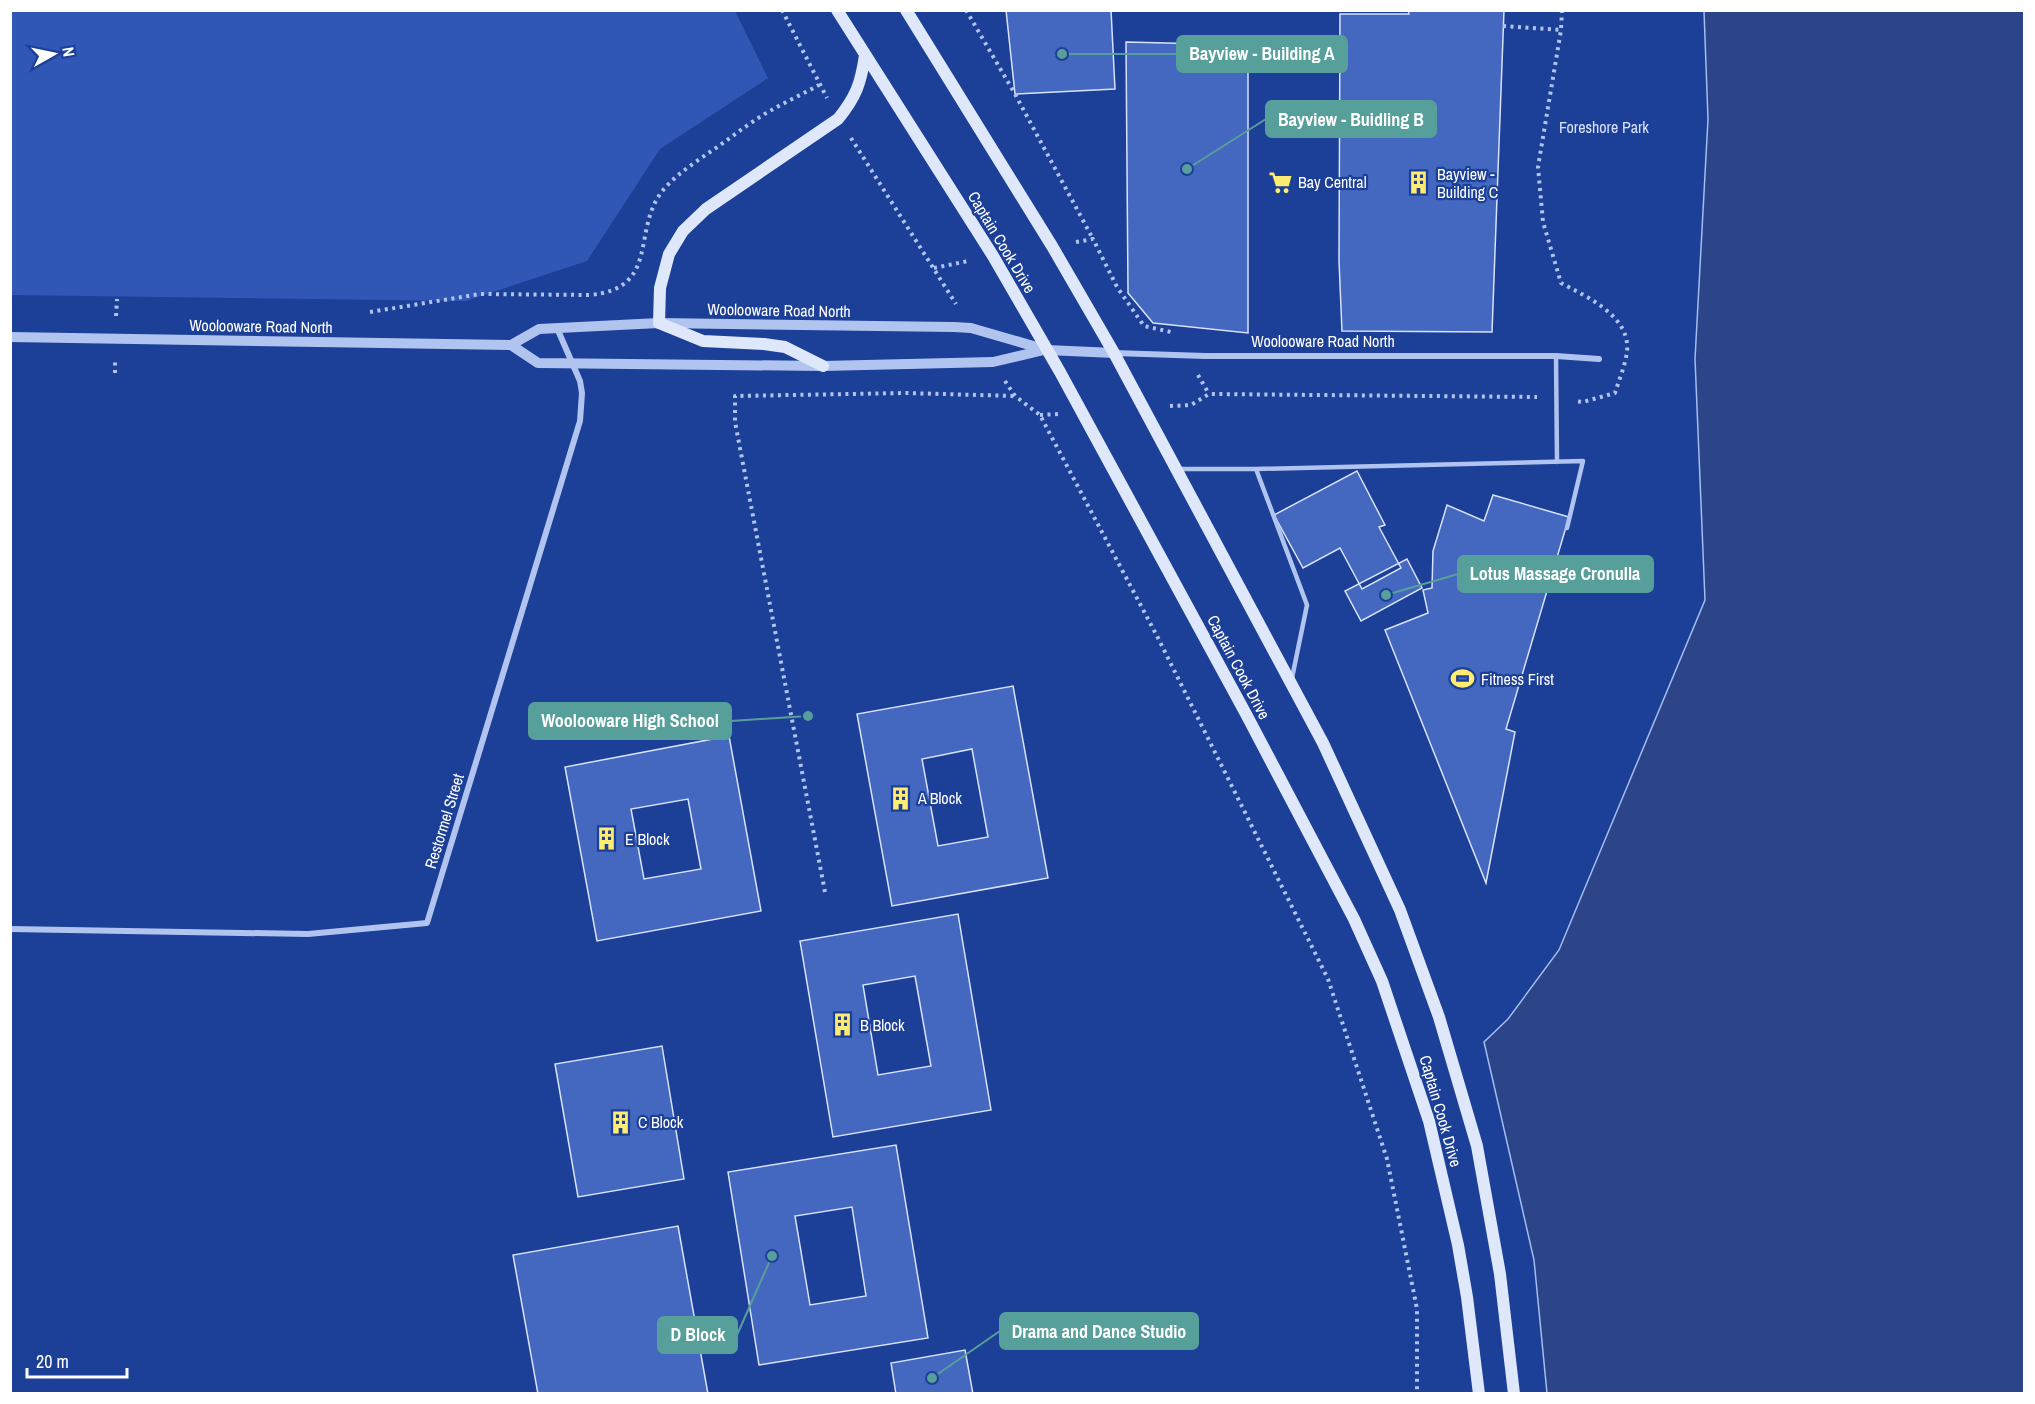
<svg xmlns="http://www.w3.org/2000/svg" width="2035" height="1404" font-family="'Archivo Narrow',sans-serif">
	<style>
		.green { fill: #3057b5 }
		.water { fill: #2b4588; stroke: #a4bcf2; stroke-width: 1.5 }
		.building { fill: #4468bf; stroke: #d8e2fb; stroke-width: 1.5; fill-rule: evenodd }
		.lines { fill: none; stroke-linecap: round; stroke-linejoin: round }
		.path { stroke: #b1c4f0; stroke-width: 4; stroke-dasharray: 3 4.5; stroke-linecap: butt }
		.service { stroke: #b1c4f0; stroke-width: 4.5 }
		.minor { stroke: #b1c4f0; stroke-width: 6 }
		.tertiary { stroke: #b1c4f0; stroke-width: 10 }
		.secondary { stroke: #dfe7fb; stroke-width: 12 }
		.labels { text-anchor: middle; stroke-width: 4.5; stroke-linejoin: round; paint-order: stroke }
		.park-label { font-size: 16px; fill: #d8e2fb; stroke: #1c3f98 }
		.poi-label { font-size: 16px; fill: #fff; stroke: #1c3f98; text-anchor: start }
		.street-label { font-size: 16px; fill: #fff; stroke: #1c3f98 }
		.leader { fill: none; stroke: #579f9a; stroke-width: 2 }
		.callout-dot { fill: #579f9a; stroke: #1c3f98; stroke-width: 2 }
		.callout { fill: #579f9a; stroke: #579f9a; stroke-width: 2 }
		.callout-label { font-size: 18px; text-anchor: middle; font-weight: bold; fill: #fff }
	</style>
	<rect width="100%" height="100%" fill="#1c3f98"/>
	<path class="green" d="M11 10 735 11 768 78 660 149 587 261 466 301 11 295Z"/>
	<path class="water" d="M1704 11H2024V1393H1547L1534 1260 1484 1042 1508 1019 1559 950 1705 600 1695 359 1708 119Z"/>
	<path class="building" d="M1006 10H1111L1115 89 1015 94Z
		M1408 10H1504L1492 332 1342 331 1339 261 1340 14H1409Z
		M1126 42 1248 45V333L1153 323 1128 293Z
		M1357 471 1385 525 1379 527 1401 568 1362 589 1340 548 1303 568 1274 515Z
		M1493 495 1569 517 1506 729 1515 732 1486 883 1385 630 1428 613 1423 590 1432 588 1433 551 1447 505 1484 521Z
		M1407 559 1422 588 1361 621 1345 591Z
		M1013 686 1048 878 892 906 857 714ZM972 749 988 837 938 846 922 759Z
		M729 736 761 911 597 941 565 767ZM688 799 701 869 644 879 631 809Z
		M958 914 991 1110 833 1137 800 941ZM915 976 931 1066 878 1075 863 985Z
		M662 1046 684 1179 578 1197 555 1064Z
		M896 1145 928 1338 759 1365 728 1172ZM852 1207 866 1296 810 1305 795 1216Z
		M678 1226 708 1394H538L513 1255Z
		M965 1350 973 1394H896L891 1363Z"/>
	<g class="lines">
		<path class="path" d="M782 10 827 98
			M966 10 1015 94 1093 239
			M1562 10 1561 30 1538 167 1543 222 1561 283C1587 297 1631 316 1627 352 1625 366 1619 380 1615 393L1583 402 1574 401
			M1503 26 1561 30
			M851 138 956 304
			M1076 242 1093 239 1117 287 1144 326 1171 332
			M934 268 968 261
			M370 312 480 294 590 295C662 288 630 229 664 189 677 174 694 163 710 152 728 140 745 126 763 115 781 104 801 95 819 85
			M116 316 117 299
			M115 373V360
			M1198 375 1209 394
			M1005 381 1015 396 1040 415 1157 636 1328 979 1387 1159 1417 1309V1394
			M1170 406 1191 405 1209 394 1537 397
			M1040 415 1058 414
			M825 892 735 422V396L906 393 1014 396"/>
		<path class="service" d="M1556 356 1557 462
			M1179 469H1256L1583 461 1567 528
			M1256 469 1307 605 1292 678"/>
		<path class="minor" d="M1114 353 1205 356H1556L1599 359
			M10 929 308 934 427 923 580 421 582 393 580 381 557 328"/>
		<path class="tertiary" d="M10 337 511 345 539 329 659 323 954 327 971 328 1047 350 1114 353
			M511 345 538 363 823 366 993 362 1044 350"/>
		<path class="secondary" d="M837 10 993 256 1060 372 1246 714 1354 919 1382 981 1429 1121 1458 1245 1467 1297 1479 1394
			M906 10 1052 246 1114 353 1323 743 1400 910 1439 1017 1477 1146 1500 1274 1514 1394
			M823 366 785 347 764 344 703 341 659 323 660 288 669 254 683 231 706 209 838 119C856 97 861 83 865 55"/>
	</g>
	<defs>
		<symbol id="supermarket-bare" viewBox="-9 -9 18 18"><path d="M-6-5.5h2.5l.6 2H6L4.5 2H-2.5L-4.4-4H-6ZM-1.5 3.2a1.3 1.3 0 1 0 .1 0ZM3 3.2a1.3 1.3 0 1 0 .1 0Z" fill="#ffec70" stroke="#1c3f98" stroke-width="2.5" paint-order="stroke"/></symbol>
		<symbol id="building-bare" viewBox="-9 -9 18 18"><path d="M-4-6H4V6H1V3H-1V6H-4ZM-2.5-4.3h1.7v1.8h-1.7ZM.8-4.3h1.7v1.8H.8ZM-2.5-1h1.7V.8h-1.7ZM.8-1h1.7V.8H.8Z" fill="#ffec70" stroke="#1c3f98" stroke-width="2.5" paint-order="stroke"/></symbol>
		<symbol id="stadium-bare" viewBox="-9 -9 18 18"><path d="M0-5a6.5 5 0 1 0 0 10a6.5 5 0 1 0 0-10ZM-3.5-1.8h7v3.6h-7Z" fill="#ffec70" stroke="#1c3f98" stroke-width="2.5" paint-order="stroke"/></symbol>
	</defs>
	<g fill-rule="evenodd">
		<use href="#supermarket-bare" x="1264" y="166" width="33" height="33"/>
		<use href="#building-bare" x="1402" y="166" width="33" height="33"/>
		<use href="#stadium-bare" x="1446" y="662" width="33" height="33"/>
		<use href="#building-bare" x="884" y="782" width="33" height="33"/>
		<use href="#building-bare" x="590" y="822" width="33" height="33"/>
		<use href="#building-bare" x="826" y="1008" width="33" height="33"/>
		<use href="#building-bare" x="604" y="1106" width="33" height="33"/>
	</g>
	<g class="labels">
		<g class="park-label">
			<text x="1604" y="133">Foreshore Park</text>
		</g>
		<g class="poi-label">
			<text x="1437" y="180">Bayview -<tspan x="1437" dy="18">Building C</tspan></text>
			<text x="1298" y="188">Bay Central</text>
			<text x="1481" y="685">Fitness First</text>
			<text x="918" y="804">A Block</text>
			<text x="625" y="845">E Block</text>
			<text x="860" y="1031">B Block</text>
			<text x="638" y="1128">C Block</text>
		</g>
		<g class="street-label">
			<text transform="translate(1002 242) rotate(59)" y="6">Captain Cook Drive</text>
			<text transform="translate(779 310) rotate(1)" y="6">Woolooware Road North</text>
			<text transform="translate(261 326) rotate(1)" y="6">Woolooware Road North</text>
			<text x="1323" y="347">Woolooware Road North</text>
			<text transform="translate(1239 667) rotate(62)" y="6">Captain Cook Drive</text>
			<text transform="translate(444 821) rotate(-73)" y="6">Restormel Street</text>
			<text transform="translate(1441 1111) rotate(74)" y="6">Captain Cook Drive</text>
		</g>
	</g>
	<path class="leader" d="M1062 54L1177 54M1187 169L1266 119M1386 595L1458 574M808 716L731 721M932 1378L1000 1331M772 1256L737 1335"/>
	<g class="callout-dot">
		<circle cx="1062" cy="54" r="6"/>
		<circle cx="1187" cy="169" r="6"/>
		<circle cx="1386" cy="595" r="6"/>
		<circle cx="808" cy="716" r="6"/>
		<circle cx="932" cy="1378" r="6"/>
		<circle cx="772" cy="1256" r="6"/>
	</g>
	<g class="callout">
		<rect x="1177" y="36" width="170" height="36" rx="6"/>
		<rect x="1266" y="101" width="170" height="36" rx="6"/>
		<rect x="1458" y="556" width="195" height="36" rx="6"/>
		<rect x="529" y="703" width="202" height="36" rx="6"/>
		<rect x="1000" y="1313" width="198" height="36" rx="6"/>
		<rect x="658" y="1317" width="79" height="36" rx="6"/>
	</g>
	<g class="callout-label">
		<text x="1262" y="60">Bayview - Building A</text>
		<text x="1351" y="126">Bayview - Buidling B</text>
		<text x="1555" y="580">Lotus Massage Cronulla</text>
		<text x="630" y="727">Woolooware High School</text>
		<text x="1099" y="1338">Drama and Dance Studio</text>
		<text x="698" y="1341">D Block</text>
	</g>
	<rect width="2035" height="1404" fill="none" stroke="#ffffff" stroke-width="24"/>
	<g transform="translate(54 54) rotate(81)" stroke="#1c3f98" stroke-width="4.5" paint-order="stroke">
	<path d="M0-4.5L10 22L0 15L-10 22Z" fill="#ffffff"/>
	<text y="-9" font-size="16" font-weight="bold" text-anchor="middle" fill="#ffffff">N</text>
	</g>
	<path d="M27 1368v9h100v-9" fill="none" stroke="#ffffff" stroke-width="3"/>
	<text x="36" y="1368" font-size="18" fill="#ffffff" stroke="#1c3f98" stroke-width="4.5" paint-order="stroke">20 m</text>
</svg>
